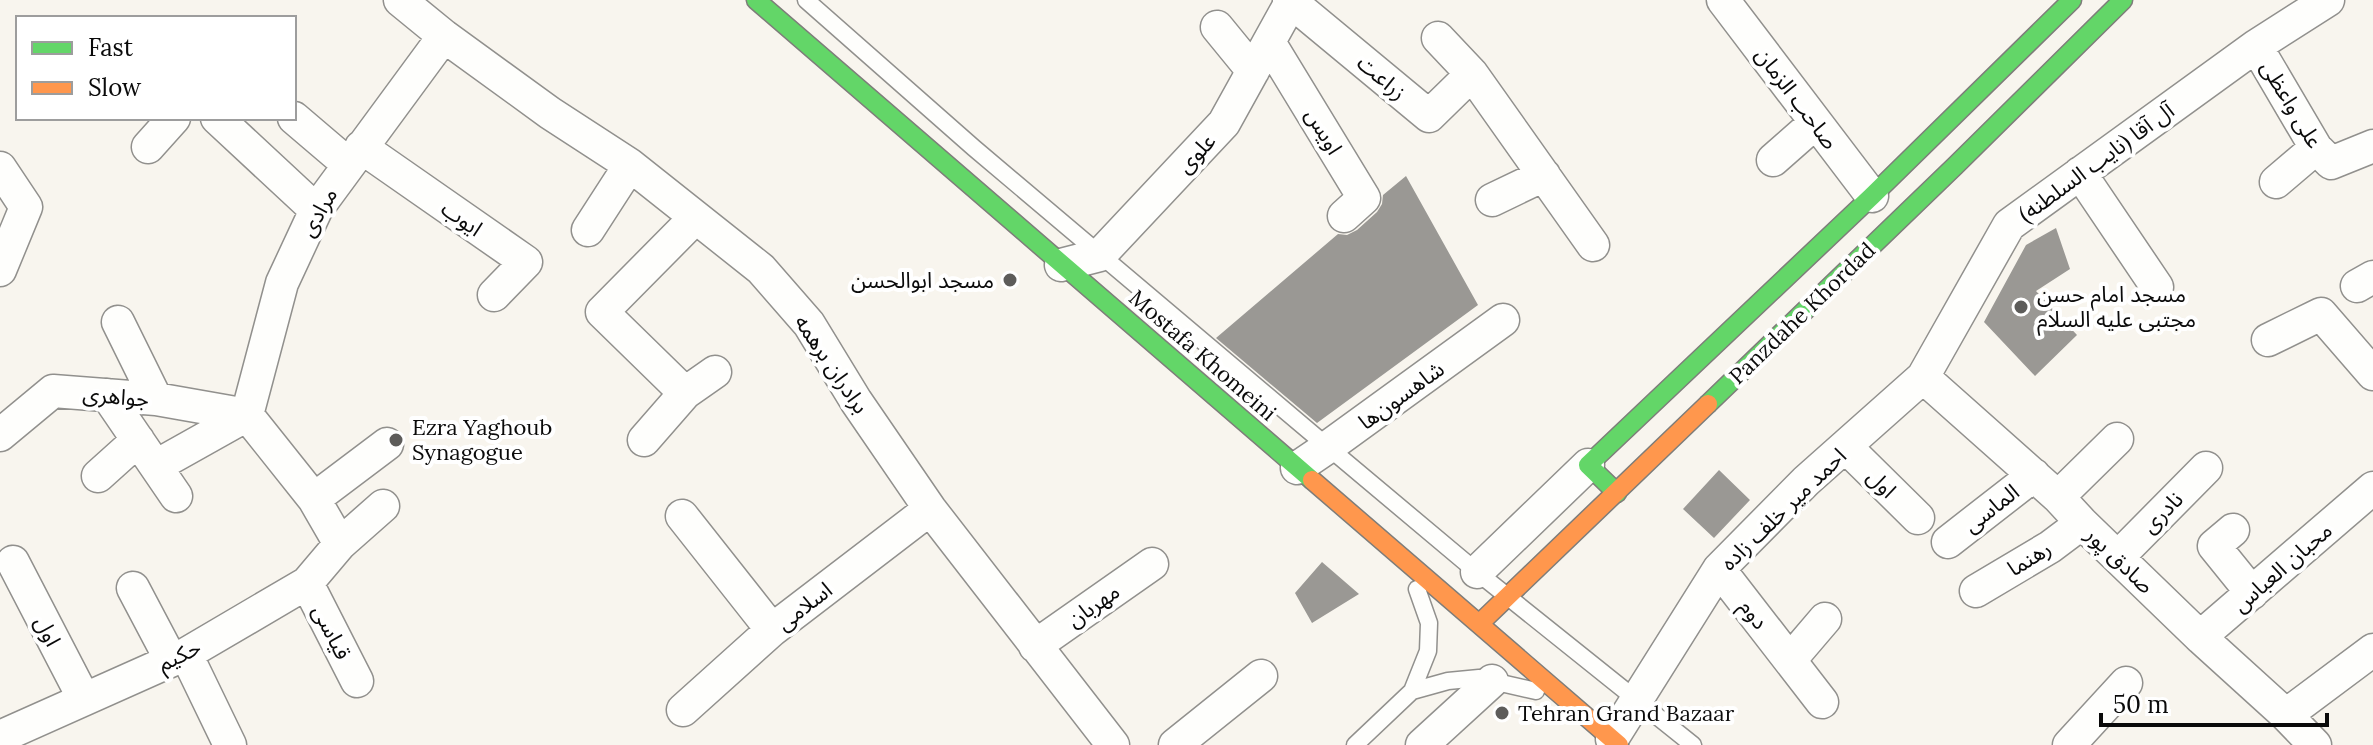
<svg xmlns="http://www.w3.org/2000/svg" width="2373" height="745" font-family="Lora,'Noto Sans Arabic',serif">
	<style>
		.building { fill: #9a9894 }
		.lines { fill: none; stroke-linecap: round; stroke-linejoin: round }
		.lane-casing { stroke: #91908d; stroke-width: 19 }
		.street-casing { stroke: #91908d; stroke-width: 35 }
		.fast-casing { stroke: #7e7d7a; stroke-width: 21 }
		.slow-casing { stroke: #7e7d7a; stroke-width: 21 }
		.lane { stroke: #fefefc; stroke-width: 16 }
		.street { stroke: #fefefc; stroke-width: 32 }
		.fast { stroke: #63d668; stroke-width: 18 }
		.slow { stroke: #ff974d; stroke-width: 18 }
		.poi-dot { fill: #5d5c5a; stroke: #fff; stroke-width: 3 }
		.labels { text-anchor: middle; stroke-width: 8; stroke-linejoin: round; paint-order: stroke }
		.street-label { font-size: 22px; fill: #0a0a0a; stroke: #fff }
		.poi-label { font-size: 22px; fill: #0a0a0a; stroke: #fff; text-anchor: start }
	</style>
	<rect width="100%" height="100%" fill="#f8f5ee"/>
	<path class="building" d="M1406 176 1478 305 1317 423 1216 338 1338 234 1347 235 1357 230 1377 212 1382 204 1383 195Z
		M2056 228 2070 269 2036 291 2077 335 2035 376 1984 322 2026 245Z
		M1719 470 1750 500 1714 538 1683 509Z
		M1322 562 1359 594 1312 623 1295 593Z"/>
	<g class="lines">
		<defs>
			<path id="lane" d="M806 0 974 148 1328 447 1477 572 1693 745
				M1412 691 1448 681 1479 678 1536 691
				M1355 745 1412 691 1428 651 1429 623 1417 589"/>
			<path id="street" d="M400 0 444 36 550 113 630 165 761 269 809 324 856 401 930 509 1113 745
				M1289 0 1429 116 1472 74
				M1723 0 1872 196
				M1217 27 1253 71
				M1438 38 1472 74 1593 245
				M1269 42 1364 198 1344 216
				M2256 46 2316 148 2331 163 2373 146
				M217 118 316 210
				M294 118 348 164
				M148 147 174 118
				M361 147 526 262 494 295
				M1773 160 1815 123
				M0 168 26 207 0 270
				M2080 173 2157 287
				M2276 182 2316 148
				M1492 200 1544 175
				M588 230 630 165
				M1061 265 1100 255 1224 123 1291 2
				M2357 286 2373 277
				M118 322 156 399
				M2268 340 2321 314 2373 374
				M1923 377 2058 497 2082 523 2200 637 2286 715 2315 745
				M685 393 715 372
				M107 395 176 496
				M247 415 282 283 316 210 444 36
				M247 415 314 499 340 544
				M0 435 53 391 156 399 247 415
				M644 440 685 393 602 312 695 218
				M1846 447 1918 518
				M156 466 247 415
				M1297 468 1328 447 1503 320
				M98 476 138 440
				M2058 497 2117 439
				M314 499 387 444
				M682 516 772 630
				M2233 530 2214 546 2252 593
				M1948 542 2034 475
				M2118 557 2206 468
				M13 562 84 699
				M1719 569 1822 702
				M1477 572 1588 465
				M307 583 357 681
				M133 588 171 660
				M1976 591 2050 547 2082 523
				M2200 637 2373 488
				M1035 646 1152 564
				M186 654 230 745
				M1790 660 1825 619
				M683 710 772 630 930 509
				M2286 715 2373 650
				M0 737 186 654 307 583 340 544 383 506
				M1612 739 1719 569 1806 481 1923 377 2009 225 2256 46 2328 0
				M1175 745 1261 676
				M1422 745 1492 681
				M2069 745 2126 683"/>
			<path id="fast" d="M756 0 1312 480
				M1708 404 1955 166 2123 0
				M1617 493 1588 465 1872 196 2072 0"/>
			<path id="slow" d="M1312 480 1619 745
				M1479 624 1708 404"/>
		</defs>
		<use href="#lane" class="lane-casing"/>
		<use href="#street" class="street-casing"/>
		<use href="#fast" class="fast-casing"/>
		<use href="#slow" class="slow-casing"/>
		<use href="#lane" class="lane"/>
		<use href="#street" class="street"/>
		<use href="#fast" class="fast"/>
		<use href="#slow" class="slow"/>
	</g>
	<g class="poi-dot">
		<circle cx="1010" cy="280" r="8"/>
		<circle cx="2021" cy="307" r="8"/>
		<circle cx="396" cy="440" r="8"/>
		<circle cx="1502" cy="713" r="8"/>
	</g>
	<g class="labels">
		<g class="street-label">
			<text transform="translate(1382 77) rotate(40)" y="8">زراعت</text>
			<text transform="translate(1797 98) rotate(53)" y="8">صاحب الزمان</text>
			<text transform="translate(2292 104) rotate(59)" y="8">علی واعظی</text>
			<text transform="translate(1324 131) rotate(59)" y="8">اویس</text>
			<text transform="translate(1196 153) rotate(-47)" y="8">علوی</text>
			<text transform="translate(2096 162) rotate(-36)" y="8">آل آقا (نایب السلطنه)</text>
			<text transform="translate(318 212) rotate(-60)" y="8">مرادی</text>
			<text transform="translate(462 218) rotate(35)" y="8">ایوب</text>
			<text transform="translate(1802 313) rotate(-44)" y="8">Panzdahe Khordad</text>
			<text transform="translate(1203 355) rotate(41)" y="8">Mostafa Khomeini</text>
			<text transform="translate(832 364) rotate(56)" y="8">برادران برهمه</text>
			<text transform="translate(1401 395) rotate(-36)" y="8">شاهسون‌ها</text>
			<text transform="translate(116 396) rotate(5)" y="8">جواهری</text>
			<text transform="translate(1882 483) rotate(45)" y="8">اول</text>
			<text transform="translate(1991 508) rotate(-38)" y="8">الماسی</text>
			<text transform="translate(1783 509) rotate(-44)" y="8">احمد میر خلف زاده</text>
			<text transform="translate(2162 512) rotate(-45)" y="8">نادری</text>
			<text transform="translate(2029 558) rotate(-32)" y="8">رهنما</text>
			<text transform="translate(2120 560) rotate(44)" y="8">صادق پور</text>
			<text transform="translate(2282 567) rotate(-41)" y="8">محبان العباس</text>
			<text transform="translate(1093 605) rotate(-35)" y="8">مهربان</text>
			<text transform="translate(804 606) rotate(-38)" y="8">اسلامی</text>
			<text transform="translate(1754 614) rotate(52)" y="8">دوم</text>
			<text transform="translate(48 631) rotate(63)" y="8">اول</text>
			<text transform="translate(332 632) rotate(63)" y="8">قیاسی</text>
			<text transform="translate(179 655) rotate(-26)" y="8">حکیم</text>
		</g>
		<g class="poi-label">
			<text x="994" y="288" text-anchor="end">مسجد ابوالحسن</text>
			<text x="2037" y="302">مسجد امام حسن<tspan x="2037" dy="25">مجتبی علیه السلام</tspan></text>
			<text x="412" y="435">Ezra Yaghoub<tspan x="412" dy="25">Synagogue</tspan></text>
			<text x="1518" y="721">Tehran Grand Bazaar</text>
		</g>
	</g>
	<rect x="16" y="16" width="280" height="104" fill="#ffffff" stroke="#9d9d9d" stroke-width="2"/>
	<rect x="32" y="42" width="40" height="12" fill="#63d668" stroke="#9d9d9d" stroke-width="2"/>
	<text x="88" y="56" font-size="24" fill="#0a0a0a">Fast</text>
	<rect x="32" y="82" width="40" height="12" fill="#ff974d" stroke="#9d9d9d" stroke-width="2"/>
	<text x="88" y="96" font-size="24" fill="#0a0a0a">Slow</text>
	<path d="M2101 713v12h226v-12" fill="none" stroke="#0a0a0a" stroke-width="4"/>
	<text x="2113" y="713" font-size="24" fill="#0a0a0a" stroke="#ffffff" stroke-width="6" paint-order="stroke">50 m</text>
</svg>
